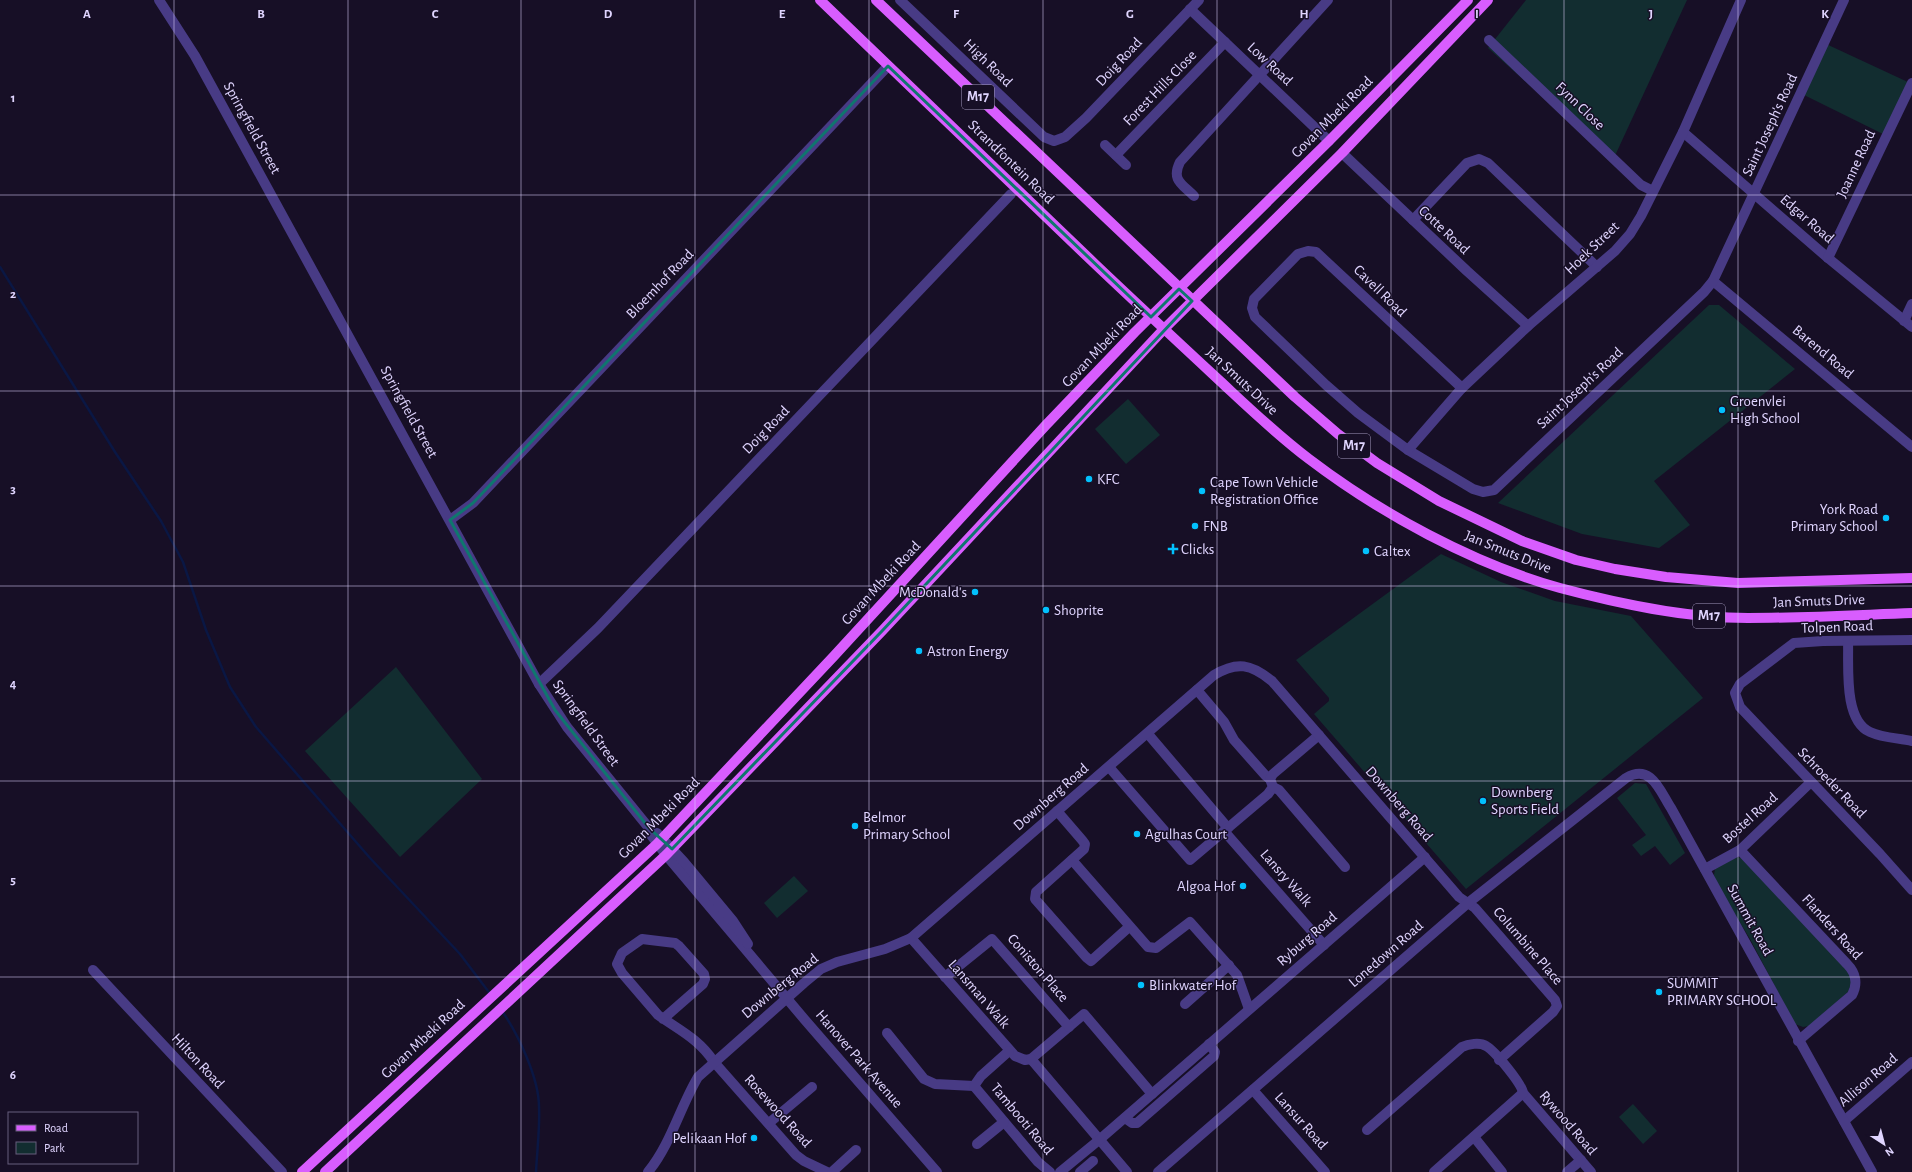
<svg xmlns="http://www.w3.org/2000/svg" width="1912" height="1172" font-family="'Alegreya Sans',sans-serif">
	<style>
		.green { fill: #122d30 }
		.lines { fill: none; stroke-linecap: round; stroke-linejoin: round }
		.stream { stroke: #0a1744; stroke-width: 2.5 }
		.minor { stroke: #483b85; stroke-width: 10 }
		.major { stroke: #d85dfe; stroke-width: 10 }
		.marked { fill: none; stroke: #0f766e; stroke-width: 3; stroke-linejoin: round }
		.grid { fill: none; stroke: #e0d5ff; stroke-width: 1; stroke-opacity: 0.55 }
		.poi-dot { fill: #02c1fd; stroke: #170f26; stroke-width: 1.5 }
		.labels { text-anchor: middle; dominant-baseline: central; stroke-width: 3; stroke-linejoin: round; paint-order: stroke }
		.shield { fill: #170f26; stroke: #a49abe; stroke-width: 1 }
		.shield-label { font-size: 14px; font-weight: bold; fill: #e0d5ff }
		.street-label { font-size: 15px; fill: #e0d5ff; stroke: #170f26 }
		.poi-label { font-size: 15px; fill: #e0d5ff; stroke: #170f26; text-anchor: start }
		.grid-label { font-size: 13px; text-anchor: middle; font-weight: bold; fill: #e0d5ff; stroke: #170f26; stroke-width: 3; stroke-linejoin: round; paint-order: stroke }
	</style>
	<rect width="100%" height="100%" fill="#170f26"/>
	<g class="green">
		<path d="M 1526,0 L 1687,0 L 1613,160 L 1488,48 Z"/>
		<path d="M 1824,43 L 1910,83 L 1885,135 L 1802,94 Z"/>
		<path d="M 1709,305 L 1719,305 L 1795,369 L 1654,481 L 1690,525 L 1659,548 L 1582,534 L 1498,503 Z"/>
		<path d="M 1128,399 L 1160,435 L 1126,464 L 1095,429 Z"/>
		<path d="M 1441,554 L 1501,582 L 1555,601 L 1631,616 L 1703,698 L 1466,889 L 1314,714 L 1329,701 L 1329,698 L 1296,660 Z"/>
		<path d="M 396,667 L 482,779 L 400,857 L 305,751 Z"/>
		<path d="M 1635,783 L 1646,784 L 1685,853 L 1670,865 L 1655,846 L 1641,856 L 1632,845 L 1646,835 L 1617,798 Z"/>
		<path d="M 1736,857 L 1742,858 L 1848,971 L 1852,981 L 1848,992 L 1809,1026 L 1803,1027 L 1795,1024 L 1750,939 L 1715,881 L 1714,875 L 1715,869 Z"/>
		<path d="M 794,876 L 808,891 L 777,918 L 764,903 Z"/>
		<path d="M 1633,1104 L 1657,1131 L 1643,1144 L 1619,1117 Z"/>
	</g>
	<g class="lines">
		<g class="stream">
			<path d="M 0,267 L 115,452 L 161,521 L 183,562 L 206,630 L 230,687 L 256,727 L 370,858 L 460,954 L 491,995"/>
			<path d="M 502,1011 C 518,1034 539,1078 539,1107 C 540,1129 537,1151 536,1172"/>
		</g>
		<g class="minor">
			<path d="M 159,0 L 195,56 L 539,684 L 567,727 L 649,828 L 651,835 L 666,855 L 805,1020 L 937,1172"/>
			<path d="M 900,0 L 1044,137 L 1054,141 L 1065,137 L 1086,118 L 1199,0"/>
			<path d="M 1190,9 L 1329,141"/>
			<path d="M 1489,40 L 1641,185 L 1653,191"/>
			<path d="M 1683,132 L 1828,258 L 1912,327"/>
			<path d="M 1105,145 L 1126,165"/>
			<path d="M 1342,153 L 1467,271 L 1528,326"/>
			<path d="M 1116,155 L 1225,42"/>
			<path d="M 1194,196 C 1182,184 1171,180 1180,162 L 1328,0"/>
			<path d="M 1413,220 L 1467,163 L 1479,159 L 1488,163 L 1597,267"/>
			<path d="M 1828,258 L 1912,83"/>
			<path d="M 1713,281 L 1912,447"/>
			<path d="M 1904,321 L 1912,304"/>
			<path d="M 1462,388 L 1316,252 L 1308,251 L 1298,254 L 1254,299 L 1252,308 L 1255,317 L 1326,385 L 1358,413 L 1408,450 L 1473,489 L 1483,492 L 1494,490 L 1704,292 L 1713,281 L 1844,0"/>
			<path d="M 1408,450 L 1462,388 L 1528,326 L 1615,251 L 1630,234 L 1641,216 L 1683,132 L 1741,0"/>
			<path d="M 450,520 L 473,503 L 888,66"/>
			<path d="M 1912,640 L 1823,641 L 1794,643 L 1740,684 L 1735,693 L 1740,707 L 1880,854 L 1912,890"/>
			<path d="M 1848,641 C 1849,665 1843,720 1870,732 C 1883,738 1898,738 1912,741"/>
			<path d="M 539,684 L 598,628 L 1011,194"/>
			<path d="M 1197,690 L 1224,722 L 1234,740 L 1265,775 L 1270,779"/>
			<path d="M 1148,734 L 1228,828"/>
			<path d="M 1109,767 L 1190,860 L 1268,794 L 1273,787 L 1270,779 L 1273,774 L 1319,735"/>
			<path d="M 1273,787 L 1279,790 L 1345,867"/>
			<path d="M 1057,811 L 1082,840 L 1085,844 L 1084,849 L 1036,892 L 1035,899 L 1086,957 L 1091,961 L 1129,927"/>
			<path d="M 1224,831 L 1324,945"/>
			<path d="M 657,833 L 684,862 L 733,921 L 748,944"/>
			<path d="M 1740,850 L 1847,964 C 1856,973 1858,984 1852,995 L 1798,1041"/>
			<path d="M 1072,860 L 1148,947 L 1156,948 L 1190,922 L 1237,975 L 1249,1009"/>
			<path d="M 1705,869 L 1740,850 L 1811,782"/>
			<path d="M 911,938 L 1015,1056 L 1025,1060 L 1031,1059 L 1084,1014 L 1152,1094"/>
			<path d="M 93,970 L 282,1172"/>
			<path d="M 945,977 L 992,939 L 1069,1027"/>
			<path d="M 1185,1004 L 1229,965"/>
			<path d="M 663,1019 L 703,984 L 705,979 L 704,974 L 679,946 L 675,943 L 642,939 L 622,953 L 617,964 L 622,973 L 658,1015 C 679,1030 699,1039 714,1062 L 796,1155 L 804,1161 L 827,1172"/>
			<path d="M 887,1033 L 924,1079 L 935,1084 L 974,1086"/>
			<path d="M 1031,1059 L 1127,1172"/>
			<path d="M 974,1086 L 1038,1162 L 1050,1172"/>
			<path d="M 974,1086 L 981,1076 L 1009,1051"/>
			<path d="M 1253,1090 L 1325,1172"/>
			<path d="M 1125,1118 L 1132,1123 L 1137,1123 L 1214,1056 L 1215,1052 L 1209,1044"/>
			<path d="M 1844,1121 L 1912,1062"/>
			<path d="M 769,1123 L 812,1087"/>
			<path d="M 1367,1130 L 1462,1047 C 1468,1044 1480,1042 1486,1046 C 1495,1051 1522,1084 1523,1093 L 1591,1172"/>
			<path d="M 1474,1137 L 1502,1172"/>
			<path d="M 977,1144 L 1004,1122"/>
			<path d="M 648,1172 C 671,1144 680,1107 698,1077 L 804,983 L 821,969 L 837,962 L 885,949 L 911,938 L 1214,675 C 1237,661 1251,664 1272,681 L 1459,897 L 1475,908 L 1555,1000 L 1557,1006 L 1553,1012 L 1499,1060"/>
			<path d="M 832,1172 L 856,1150"/>
			<path d="M 1060,1172 L 1099,1140 L 1425,857"/>
			<path d="M 1080,1172 L 1093,1161"/>
			<path d="M 1158,1172 L 1468,903 L 1626,778 C 1651,763 1660,791 1671,808 L 1872,1172"/>
			<path d="M 1434,1172 L 1523,1093"/>
			<path d="M 1567,1172 L 1581,1160"/>
		</g>
		<g class="major">
			<path d="M 820,0 C 911,88 1003,176 1095,264 C 1136,303 1178,342 1220,381 C 1249,408 1277,435 1309,459 C 1380,513 1473,564 1560,588 C 1620,604 1685,618 1748,618 C 1802,618 1857,615 1912,613"/>
			<path d="M 876,0 L 1295,397 L 1338,434 L 1377,463 L 1439,501 L 1522,541 L 1576,560 L 1615,569 L 1666,577 L 1738,583 L 1912,578"/>
			<path d="M 302,1172 L 657,844 L 834,656 L 1046,425 L 1135,332 L 1329,141 L 1468,0"/>
			<path d="M 325,1172 L 666,855 L 882,631 L 1164,329 L 1342,153 L 1488,0"/>
		</g>
	</g>
	<path class="marked" d="M 888,66 L 1151,317 L 1179,289 L 1192,301 L 882,631 L 672,849 L 649,828 L 555,710 L 450,520 L 473,503 Z"/>
	<path class="grid" d="M 174,0 L 174,1172M 348,0 L 348,1172M 521,0 L 521,1172M 695,0 L 695,1172M 869,0 L 869,1172M 1043,0 L 1043,1172M 1217,0 L 1217,1172M 1391,0 L 1391,1172M 1564,0 L 1564,1172M 1738,0 L 1738,1172M 0,195 L 1912,195M 0,391 L 1912,391M 0,586 L 1912,586M 0,781 L 1912,781M 0,977 L 1912,977"/>
	<g class="poi-dot">
		<circle cx="1722" cy="410" r="4"/>
		<circle cx="1089" cy="479" r="4"/>
		<circle cx="1202" cy="491" r="4"/>
		<circle cx="1886" cy="518" r="4"/>
		<circle cx="1195" cy="526" r="4"/>
		<path d="M1171 543h4v4h4v4h-4v4h-4v-4h-4v-4h4z"/>
		<circle cx="1366" cy="551" r="4"/>
		<circle cx="975" cy="592" r="4"/>
		<circle cx="1046" cy="610" r="4"/>
		<circle cx="919" cy="651" r="4"/>
		<circle cx="1483" cy="801" r="4"/>
		<circle cx="855" cy="826" r="4"/>
		<circle cx="1137" cy="834" r="4"/>
		<circle cx="1243" cy="886" r="4"/>
		<circle cx="1141" cy="985" r="4"/>
		<circle cx="1659" cy="992" r="4"/>
		<circle cx="754" cy="1138" r="4"/>
	</g>
	<g class="labels">
		<g class="shield">
			<rect x="962" y="85" width="32" height="24" rx="3"/>
			<rect x="1338" y="434" width="32" height="24" rx="3"/>
			<rect x="1693" y="604" width="32" height="24" rx="3"/>
		</g>
		<g class="shield-label">
			<text x="978" y="97">M17</text>
			<text x="1354" y="446">M17</text>
			<text x="1709" y="616">M17</text>
		</g>
		<g class="street-label">
			<text transform="translate(1119 62) rotate(-47)">Doig Road</text>
			<text transform="translate(988 63) rotate(44)">High Road</text>
			<text transform="translate(1270 64) rotate(43)">Low Road</text>
			<text transform="translate(1160 88) rotate(-46)">Forest Hills Close</text>
			<text transform="translate(1580 106) rotate(44)">Fynn Close</text>
			<text transform="translate(1332 117) rotate(-45)">Govan Mbeki Road</text>
			<text transform="translate(1770 125) rotate(-65)">Saint Joseph's Road</text>
			<text transform="translate(252 128) rotate(61)">Springfield Street</text>
			<text transform="translate(1011 162) rotate(44)">Strandfontein Road</text>
			<text transform="translate(1856 164) rotate(-65)">Joanne Road</text>
			<text transform="translate(1807 219) rotate(41)">Edgar Road</text>
			<text transform="translate(1444 230) rotate(43)">Cotte Road</text>
			<text transform="translate(1592 248) rotate(-44)">Hoek Street</text>
			<text transform="translate(660 284) rotate(-46)">Bloemhof Road</text>
			<text transform="translate(1380 291) rotate(44)">Cavell Road</text>
			<text transform="translate(1102 346) rotate(-46)">Govan Mbeki Road</text>
			<text transform="translate(1823 352) rotate(40)">Barend Road</text>
			<text transform="translate(1242 381) rotate(43)">Jan Smuts Drive</text>
			<text transform="translate(1580 388) rotate(-43)">Saint Joseph's Road</text>
			<text transform="translate(409 412) rotate(61)">Springfield Street</text>
			<text transform="translate(766 430) rotate(-46)">Doig Road</text>
			<text transform="translate(1508 552) rotate(22)">Jan Smuts Drive</text>
			<text transform="translate(881 583) rotate(-47)">Govan Mbeki Road</text>
			<text transform="translate(1819 601) rotate(-2)">Jan Smuts Drive</text>
			<text transform="translate(1837 627) rotate(-2)">Tolpen Road</text>
			<text transform="translate(586 723) rotate(54)">Springfield Street</text>
			<text transform="translate(1832 783) rotate(46)">Schroeder Road</text>
			<text transform="translate(1051 797) rotate(-41)">Downberg Road</text>
			<text transform="translate(1399 804) rotate(49)">Downberg Road</text>
			<text transform="translate(659 818) rotate(-45)">Govan Mbeki Road</text>
			<text transform="translate(1750 818) rotate(-42)">Bostel Road</text>
			<text transform="translate(1286 878) rotate(49)">Lansry Walk</text>
			<text transform="translate(1750 920) rotate(61)">Summit Road</text>
			<text transform="translate(1832 927) rotate(48)">Flanders Road</text>
			<text transform="translate(1307 939) rotate(-41)">Ryburg Road</text>
			<text transform="translate(1528 946) rotate(49)">Columbine Place</text>
			<text transform="translate(1386 954) rotate(-41)">Lonedown Road</text>
			<text transform="translate(1038 968) rotate(49)">Coniston Place</text>
			<text transform="translate(780 986) rotate(-39)">Downberg Road</text>
			<text transform="translate(979 994) rotate(49)">Lansman Walk</text>
			<text transform="translate(423 1039) rotate(-43)">Govan Mbeki Road</text>
			<text transform="translate(859 1059) rotate(49)">Hanover Park Avenue</text>
			<text transform="translate(198 1061) rotate(47)">Hilton Road</text>
			<text transform="translate(1868 1080) rotate(-41)">Allison Road</text>
			<text transform="translate(778 1111) rotate(48)">Rosewood Road</text>
			<text transform="translate(1022 1119) rotate(50)">Tambooti Road</text>
			<text transform="translate(1301 1121) rotate(48)">Lansur Road</text>
			<text transform="translate(1568 1123) rotate(49)">Rywood Road</text>
		</g>
		<g class="poi-label">
			<text x="1730" y="401">Groenvlei<tspan x="1730" dy="17">High School</tspan></text>
			<text x="1097" y="479">KFC</text>
			<text x="1210" y="482">Cape Town Vehicle<tspan x="1210" dy="17">Registration Office</tspan></text>
			<text x="1878" y="509" text-anchor="end">York Road<tspan x="1878" dy="17">Primary School</tspan></text>
			<text x="1203" y="526">FNB</text>
			<text x="1181" y="549">Clicks</text>
			<text x="1374" y="551">Caltex</text>
			<text x="967" y="592" text-anchor="end">McDonald's</text>
			<text x="1054" y="610">Shoprite</text>
			<text x="927" y="651">Astron Energy</text>
			<text x="1491" y="792">Downberg<tspan x="1491" dy="17">Sports Field</tspan></text>
			<text x="863" y="817">Belmor<tspan x="863" dy="17">Primary School</tspan></text>
			<text x="1145" y="834">Agulhas Court</text>
			<text x="1235" y="886" text-anchor="end">Algoa Hof</text>
			<text x="1667" y="983">SUMMIT<tspan x="1667" dy="17">PRIMARY SCHOOL</tspan></text>
			<text x="1149" y="985">Blinkwater Hof</text>
			<text x="746" y="1138" text-anchor="end">Pelikaan Hof</text>
		</g>
	</g>
	<g class="grid-label">
		<text x="87" y="18">A</text>
		<text x="261" y="18">B</text>
		<text x="435" y="18">C</text>
		<text x="608" y="18">D</text>
		<text x="782" y="18">E</text>
		<text x="956" y="18">F</text>
		<text x="1130" y="18">G</text>
		<text x="1304" y="18">H</text>
		<text x="1477" y="18">I</text>
		<text x="1651" y="18">J</text>
		<text x="1825" y="18">K</text>
		<text x="13" y="102">1</text>
		<text x="13" y="298">2</text>
		<text x="13" y="493">3</text>
		<text x="13" y="688">4</text>
		<text x="13" y="884">5</text>
		<text x="13" y="1079">6</text>
	</g>
	<rect x="8" y="1112" width="130" height="52" fill="#170f26" stroke="#675e7d"/>
	<rect x="16" y="1125" width="20" height="6" fill="#d85dfe" stroke="#675e7d"/>
	<text x="44" y="1132" font-size="12" fill="#e0d5ff">Road</text>
	<rect x="16" y="1142" width="20" height="12" fill="#122d30" stroke="#675e7d"/>
	<text x="44" y="1152" font-size="12" fill="#e0d5ff">Park</text>
	<g transform="translate(1884 1144) rotate(144)" stroke="#170f26" stroke-width="3" paint-order="stroke">
	<path d="M0-3L7 15L0 10L-7 15Z" fill="#e0d5ff"/>
	<text y="-6" font-size="11" font-weight="bold" text-anchor="middle" fill="#e0d5ff">N</text>
	</g>
</svg>
